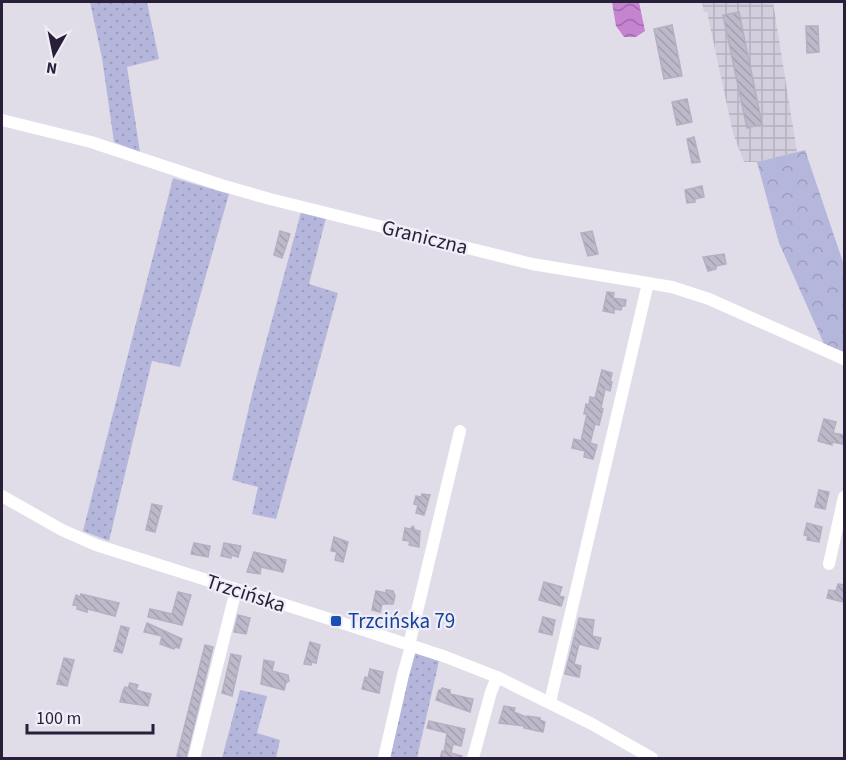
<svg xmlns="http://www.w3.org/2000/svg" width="846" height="760" font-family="'Source Sans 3',sans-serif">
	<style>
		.industrial { fill: url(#industrial-grid) }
		.grass { fill: url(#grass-dots) }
		.forest { fill: url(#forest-crowns) }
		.water { fill: url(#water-waves) }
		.building { fill: url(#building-back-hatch); stroke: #b5afc3; stroke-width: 1.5 }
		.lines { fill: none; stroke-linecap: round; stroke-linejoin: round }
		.minor { stroke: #fff; stroke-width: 12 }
		.transit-dot { fill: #1a4fb4; stroke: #efedf6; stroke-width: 2 }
		.labels { text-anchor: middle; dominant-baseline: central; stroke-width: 4.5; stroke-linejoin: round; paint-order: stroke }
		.street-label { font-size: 21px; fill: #2a1f39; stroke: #efedf6 }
		.transit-label { font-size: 21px; fill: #164399; stroke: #efedf6; text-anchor: start }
	</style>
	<defs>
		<pattern id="industrial-grid" width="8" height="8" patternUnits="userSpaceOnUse" patternTransform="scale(1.5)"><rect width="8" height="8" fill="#d3cedd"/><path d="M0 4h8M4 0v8" fill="none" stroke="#b5b0be"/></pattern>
		<pattern id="grass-dots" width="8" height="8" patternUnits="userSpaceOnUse" patternTransform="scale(1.5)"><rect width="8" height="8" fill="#b5b6db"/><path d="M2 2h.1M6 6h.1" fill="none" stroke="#9c9cbd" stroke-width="1.8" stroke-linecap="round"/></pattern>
		<pattern id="forest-crowns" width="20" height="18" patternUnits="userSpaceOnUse" patternTransform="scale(1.5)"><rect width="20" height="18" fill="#b5b6db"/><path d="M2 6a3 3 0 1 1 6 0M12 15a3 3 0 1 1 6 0" fill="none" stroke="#9c9cbd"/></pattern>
		<pattern id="water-waves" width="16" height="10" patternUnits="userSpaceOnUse" patternTransform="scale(1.5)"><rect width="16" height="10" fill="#c583d0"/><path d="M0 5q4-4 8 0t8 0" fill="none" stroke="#a06baa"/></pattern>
		<pattern id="building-back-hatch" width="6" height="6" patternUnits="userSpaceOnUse" patternTransform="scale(1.5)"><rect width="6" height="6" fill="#beb9ca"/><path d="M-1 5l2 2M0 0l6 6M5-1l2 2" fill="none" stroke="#a39fae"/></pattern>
	</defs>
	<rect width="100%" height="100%" fill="#e0dde9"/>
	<path class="industrial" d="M 702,2 L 773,2 L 797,152 L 757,162 L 744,162 L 733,133 L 707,12 L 704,12 Z"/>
	<g class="grass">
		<path d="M 90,2 L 147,2 L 159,59 L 127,67 L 140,152 L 114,142 L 102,58 Z"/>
		<path d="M 173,178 L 229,194 L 180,367 L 152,361 L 109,541 L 83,531 Z"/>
		<path d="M 301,212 L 326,218 L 309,284 L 338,293 L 276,519 L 252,514 L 258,487 L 232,480 L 253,390 Z"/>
		<path d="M 413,652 L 439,661 L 417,758 L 390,758 Z"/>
		<path d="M 240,690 L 267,696 L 257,733 L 280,740 L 276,758 L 222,758 Z"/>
	</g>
	<path class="forest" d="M 805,150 L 844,265 L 844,352 L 824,344 L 779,243 L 757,162 Z"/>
	<path class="water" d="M 612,2 L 639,2 L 645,31 L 636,37 L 624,37 L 616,26 Z"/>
	<g class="building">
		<path d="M 739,12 L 762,124 L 747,128 L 723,15 Z"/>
		<path d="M 672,25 L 682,76 L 664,79 L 654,29 Z"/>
		<path d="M 806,26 L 818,26 L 819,52 L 807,53 Z"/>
		<path d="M 687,99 L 692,122 L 677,125 L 672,102 Z"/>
		<path d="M 694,137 L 700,162 L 692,163 L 687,139 Z"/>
		<path d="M 702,186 L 704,197 L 695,199 L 695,202 L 687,203 L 685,190 Z"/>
		<path d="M 280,231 L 290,234 L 282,258 L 274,255 Z"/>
		<path d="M 592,231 L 598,254 L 588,256 L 581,233 Z"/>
		<path d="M 724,254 L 726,264 L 716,266 L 716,269 L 708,271 L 703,257 Z"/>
		<path d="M 607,292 L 614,293 L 613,298 L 626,300 L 625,306 L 622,306 L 621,310 L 614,309 L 614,313 L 603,311 Z"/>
		<path d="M 602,370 L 612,373 L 610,382 L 612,382 L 610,391 L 605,389 L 601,408 L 603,409 L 599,425 L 595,424 L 590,443 L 597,445 L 593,459 L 584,457 L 585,451 L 572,448 L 574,439 L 581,441 L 587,414 L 584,414 L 586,404 L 589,405 L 590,397 L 595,398 Z"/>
		<path d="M 824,419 L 836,422 L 833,433 L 844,435 L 843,444 L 832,442 L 832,445 L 818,441 Z"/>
		<path d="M 819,490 L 829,492 L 825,509 L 815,507 Z"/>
		<path d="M 422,494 L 430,495 L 424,515 L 416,513 L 418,505 L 414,504 L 416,496 L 421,497 Z"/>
		<path d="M 152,504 L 162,506 L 155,532 L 146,530 Z"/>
		<path d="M 807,523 L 822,527 L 819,542 L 807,540 L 808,536 L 804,535 Z"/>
		<path d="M 413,526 L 415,530 L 420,531 L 419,547 L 409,545 L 410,541 L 403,540 L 405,528 L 410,529 Z"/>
		<path d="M 334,537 L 348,542 L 343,562 L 335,560 L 337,552 L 331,551 Z"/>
		<path d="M 194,543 L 210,546 L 208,557 L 191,554 Z"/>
		<path d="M 224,543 L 241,546 L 238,557 L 231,555 L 231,558 L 221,556 Z"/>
		<path d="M 254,552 L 286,560 L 283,572 L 261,567 L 260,574 L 247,572 Z"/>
		<path d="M 544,582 L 562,587 L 559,596 L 564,597 L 561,606 L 539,600 Z"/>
		<path d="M 838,584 L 844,585 L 844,602 L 827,598 L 829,590 L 836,591 Z"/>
		<path d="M 386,590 L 393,591 L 395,596 L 393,604 L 382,604 L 380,612 L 372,610 L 376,591 L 386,593 Z"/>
		<path d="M 178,592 L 191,595 L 182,625 L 148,617 L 150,609 L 172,614 Z"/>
		<path d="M 81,594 L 119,603 L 115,616 L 88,609 L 87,612 L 77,609 L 78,606 L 73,605 L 76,595 L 80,597 Z"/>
		<path d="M 238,615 L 250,618 L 246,634 L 234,632 Z"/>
		<path d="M 543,617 L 555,620 L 552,635 L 539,632 Z"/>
		<path d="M 579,618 L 594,620 L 592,636 L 601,638 L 598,649 L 579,644 L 574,664 L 581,666 L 579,677 L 565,674 Z"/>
		<path d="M 147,623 L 182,639 L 179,648 L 175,647 L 174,649 L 160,644 L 162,636 L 144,632 Z"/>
		<path d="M 121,626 L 129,628 L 122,653 L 114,651 Z"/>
		<path d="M 310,642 L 320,645 L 316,663 L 312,662 L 311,665 L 304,664 Z"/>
		<path d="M 205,645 L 213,647 L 186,758 L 177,756 Z"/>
		<path d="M 231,654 L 241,656 L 232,696 L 222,693 Z"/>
		<path d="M 64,658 L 74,660 L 67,686 L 57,684 Z"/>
		<path d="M 264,660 L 274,662 L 272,671 L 288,675 L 289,681 L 286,683 L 284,690 L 261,684 Z"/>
		<path d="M 370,669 L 383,672 L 379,693 L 362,689 L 365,677 L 368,678 Z"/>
		<path d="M 130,683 L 138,685 L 136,690 L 151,694 L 148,706 L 120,702 L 123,691 L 125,687 L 128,688 Z"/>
		<path d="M 442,688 L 450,690 L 450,694 L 473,699 L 470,712 L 436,700 L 439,690 L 441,690 Z"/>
		<path d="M 504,706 L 515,708 L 514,712 L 526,717 L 527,716 L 540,718 L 540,720 L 545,722 L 543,732 L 524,728 L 524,726 L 499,723 Z"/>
		<path d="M 429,721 L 465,729 L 461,746 L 453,744 L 451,753 L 462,756 L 461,759 L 440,759 L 442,751 L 444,752 L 447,733 L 427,728 Z"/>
	</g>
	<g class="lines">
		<g class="minor">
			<path d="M 2,120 L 91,142 L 221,185 L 270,199 L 532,264 L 672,287 L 709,299 L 844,359"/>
			<path d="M 2,496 L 62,530 L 96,545 L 336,621 L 446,657 L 497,677 L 590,723 L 652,758"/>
			<path d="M 829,564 L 844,497"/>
			<path d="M 409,645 L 460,431"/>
			<path d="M 550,702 L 648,283"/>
			<path d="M 194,758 L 236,590"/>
			<path d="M 384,758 L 403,675 L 411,646"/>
			<path d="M 473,758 L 491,692 L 497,677"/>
		</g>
	</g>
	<rect class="transit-dot" x="330" y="615" width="12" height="12" rx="3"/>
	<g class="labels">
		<g class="street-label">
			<text transform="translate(425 237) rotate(14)">Graniczna</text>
			<text transform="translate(246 593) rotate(18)">Trzcińska</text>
		</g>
		<g class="transit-label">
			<text x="348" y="621">Trzcińska 79</text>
		</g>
	</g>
	<rect width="846" height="760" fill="none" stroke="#2a1f39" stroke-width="6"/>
	<g transform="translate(54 54) rotate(189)" stroke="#efedf6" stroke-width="4.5" paint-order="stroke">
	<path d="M0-4.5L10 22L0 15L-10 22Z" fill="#2a1f39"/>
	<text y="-9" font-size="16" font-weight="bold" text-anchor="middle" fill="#2a1f39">N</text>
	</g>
	<path d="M27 724v9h126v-9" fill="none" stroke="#2a1f39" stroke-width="3"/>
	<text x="36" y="724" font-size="18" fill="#2a1f39" stroke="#efedf6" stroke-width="4.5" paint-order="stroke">100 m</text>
</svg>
